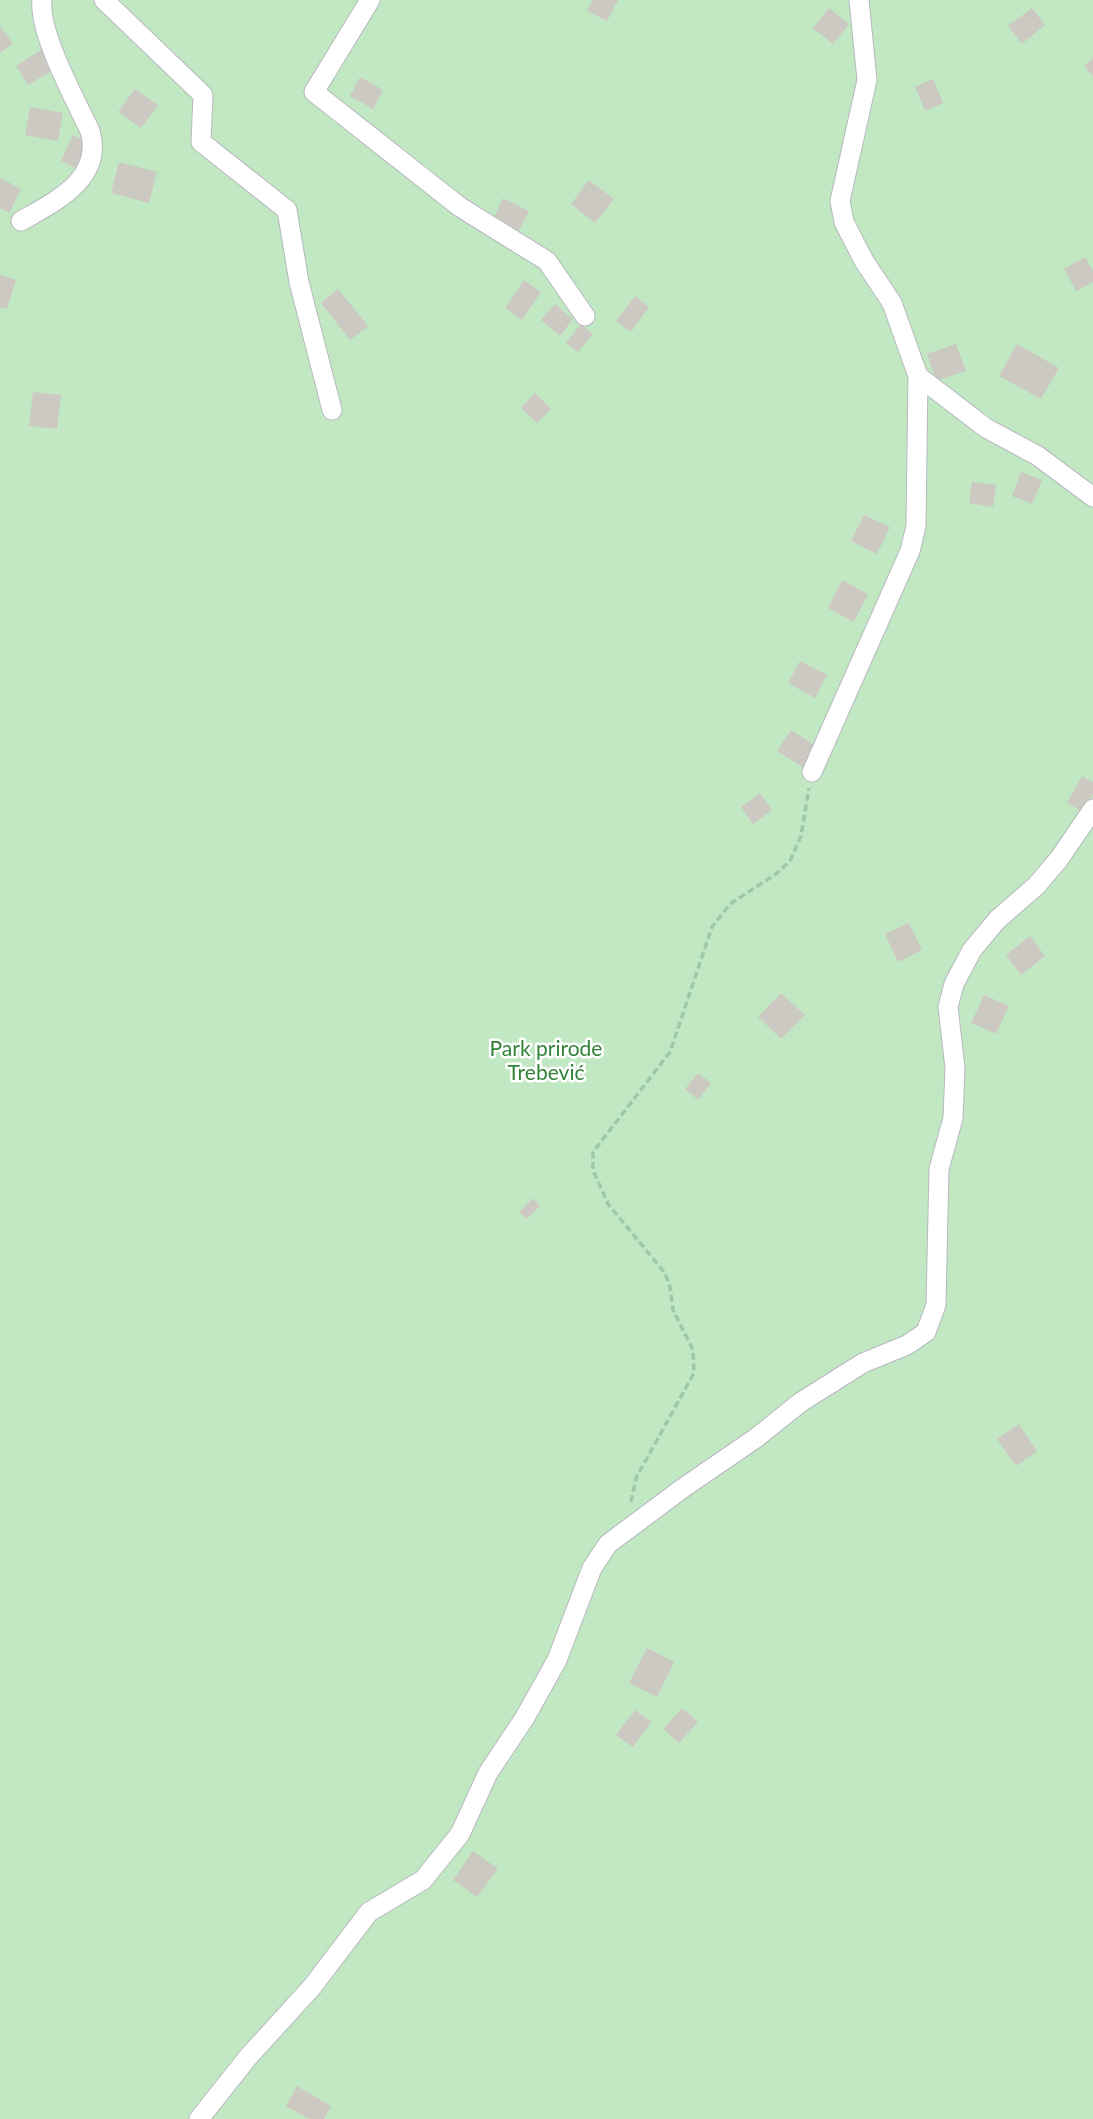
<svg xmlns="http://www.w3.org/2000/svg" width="1093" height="2119" font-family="Lato,sans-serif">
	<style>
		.green { fill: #c2e8c3 }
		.building { fill: #ccc9c3 }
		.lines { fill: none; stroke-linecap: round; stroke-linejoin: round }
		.minor-casing { stroke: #b6b9bd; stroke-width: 21 }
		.path { stroke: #9bc9a9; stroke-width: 3.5; stroke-dasharray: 7 3.5; stroke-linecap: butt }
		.minor { stroke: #fff; stroke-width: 19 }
		.labels { text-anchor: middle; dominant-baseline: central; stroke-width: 5; stroke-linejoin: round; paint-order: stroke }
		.park-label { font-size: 21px; fill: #328237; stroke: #fff }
	</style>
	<rect width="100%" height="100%" fill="#f0eee6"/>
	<rect class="green" x="0" y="0" width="1093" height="2119"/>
	<g class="building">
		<path d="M 593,0 L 618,0 L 607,21 L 587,11 Z"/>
		<path d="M 829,8 L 849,24 L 833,44 L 813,28 Z"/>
		<path d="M 1032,8 L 1045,25 L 1022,44 L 1008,26 Z"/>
		<path d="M 0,27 L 13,43 L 0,53 Z"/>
		<path d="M 41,50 L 53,70 L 28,85 L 16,66 Z"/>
		<path d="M 1093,58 L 1093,76 L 1084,66 Z"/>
		<path d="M 360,77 L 383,90 L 373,109 L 350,96 Z"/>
		<path d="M 933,79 L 943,103 L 925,111 L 915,87 Z"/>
		<path d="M 135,89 L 158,105 L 141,128 L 118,112 Z"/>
		<path d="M 30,107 L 63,113 L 58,141 L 25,135 Z"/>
		<path d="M 73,135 L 91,143 L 79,170 L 61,161 Z"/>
		<path d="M 119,162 L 157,172 L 149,203 L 111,193 Z"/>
		<path d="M 0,178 L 21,189 L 9,213 L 0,208 Z"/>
		<path d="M 589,180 L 614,199 L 595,223 L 571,204 Z"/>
		<path d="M 503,198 L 529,211 L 517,234 L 492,222 Z"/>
		<path d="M 1085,257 L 1093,271 L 1093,282 L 1076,291 L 1064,269 Z"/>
		<path d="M 0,275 L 16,280 L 7,309 L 0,307 Z"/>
		<path d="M 524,280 L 541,292 L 522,320 L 505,308 Z"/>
		<path d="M 338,289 L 368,326 L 350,340 L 321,303 Z"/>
		<path d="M 635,296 L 649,307 L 631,332 L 616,321 Z"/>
		<path d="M 555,304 L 573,319 L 560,336 L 541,320 Z"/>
		<path d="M 581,324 L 593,334 L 578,352 L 566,343 Z"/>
		<path d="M 956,344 L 966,371 L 936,381 L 927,354 Z"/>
		<path d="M 1017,344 L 1059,368 L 1041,399 L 999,376 Z"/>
		<path d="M 33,392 L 61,395 L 57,429 L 29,426 Z"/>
		<path d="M 535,393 L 551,409 L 537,423 L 521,408 Z"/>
		<path d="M 1021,472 L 1042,480 L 1032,504 L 1012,496 Z"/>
		<path d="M 972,482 L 996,485 L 993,507 L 969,503 Z"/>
		<path d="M 864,515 L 890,527 L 877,554 L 851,541 Z"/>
		<path d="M 842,580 L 868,594 L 854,622 L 828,608 Z"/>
		<path d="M 800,661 L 827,675 L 815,698 L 788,683 Z"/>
		<path d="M 791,730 L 817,747 L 804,768 L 777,751 Z"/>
		<path d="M 1082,776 L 1093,782 L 1093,794 L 1083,812 L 1067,803 Z"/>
		<path d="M 760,793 L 772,810 L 753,824 L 741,807 Z"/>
		<path d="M 909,923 L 922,950 L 898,962 L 885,934 Z"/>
		<path d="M 1030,936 L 1045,956 L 1021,975 L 1006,955 Z"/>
		<path d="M 781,993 L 805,1015 L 781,1039 L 758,1017 Z"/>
		<path d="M 984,995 L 1009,1006 L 996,1034 L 971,1023 Z"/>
		<path d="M 698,1073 L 711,1083 L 698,1100 L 685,1089 Z"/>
		<path d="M 533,1198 L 540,1206 L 527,1219 L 519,1212 Z"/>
		<path d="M 1019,1424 L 1037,1451 L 1016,1466 L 997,1439 Z"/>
		<path d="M 647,1648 L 674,1662 L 657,1697 L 629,1683 Z"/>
		<path d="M 682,1708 L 698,1722 L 679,1743 L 663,1729 Z"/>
		<path d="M 635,1710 L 651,1722 L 633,1747 L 616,1735 Z"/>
		<path d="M 473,1851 L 498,1869 L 477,1897 L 453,1880 Z"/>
		<path d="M 297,2086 L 331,2106 L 324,2119 L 309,2119 L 286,2106 Z"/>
	</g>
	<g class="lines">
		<defs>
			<g id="minor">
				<path d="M 104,0 L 203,95 L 201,142 L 287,210 L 299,282 L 332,410"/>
				<path d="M 370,0 L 314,92 L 460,207 L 547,261 L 585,316"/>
				<path d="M 859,0 L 867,80 L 840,201 L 844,222 L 864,261 L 892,303 L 918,376 L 986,428 L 1038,456 L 1093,497"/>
				<path d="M 21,221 C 54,202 104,179 90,131 C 76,101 38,32 42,0"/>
				<path d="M 812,772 L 910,551 L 916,526 L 918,376"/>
				<path d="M 199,2119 L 249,2056 L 312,1987 L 369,1912 L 423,1880 L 460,1834 L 488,1773 L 524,1719 L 557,1660 L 592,1568 L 608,1544 L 683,1488 L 756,1438 L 801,1402 L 863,1363 L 907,1345 L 926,1332 L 936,1305 L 939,1169 L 953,1118 L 955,1068 L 948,1007 L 954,984 L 972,950 L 997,920 L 1036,886 L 1059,859 L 1093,809"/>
			</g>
		</defs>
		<use href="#minor" class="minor-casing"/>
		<path class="path" d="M 631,1502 L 636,1478 L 694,1373 L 693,1350 L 673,1310 L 670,1287 L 665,1273 L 608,1204 L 593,1170 L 593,1152 L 670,1052 L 712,927 L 730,904 L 776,874 L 790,861 L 801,836 L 809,788"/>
		<use href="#minor" class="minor"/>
	</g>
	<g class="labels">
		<g class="park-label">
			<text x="546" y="1047">Park prirode<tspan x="546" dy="24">Trebević</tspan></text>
		</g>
	</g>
</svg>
